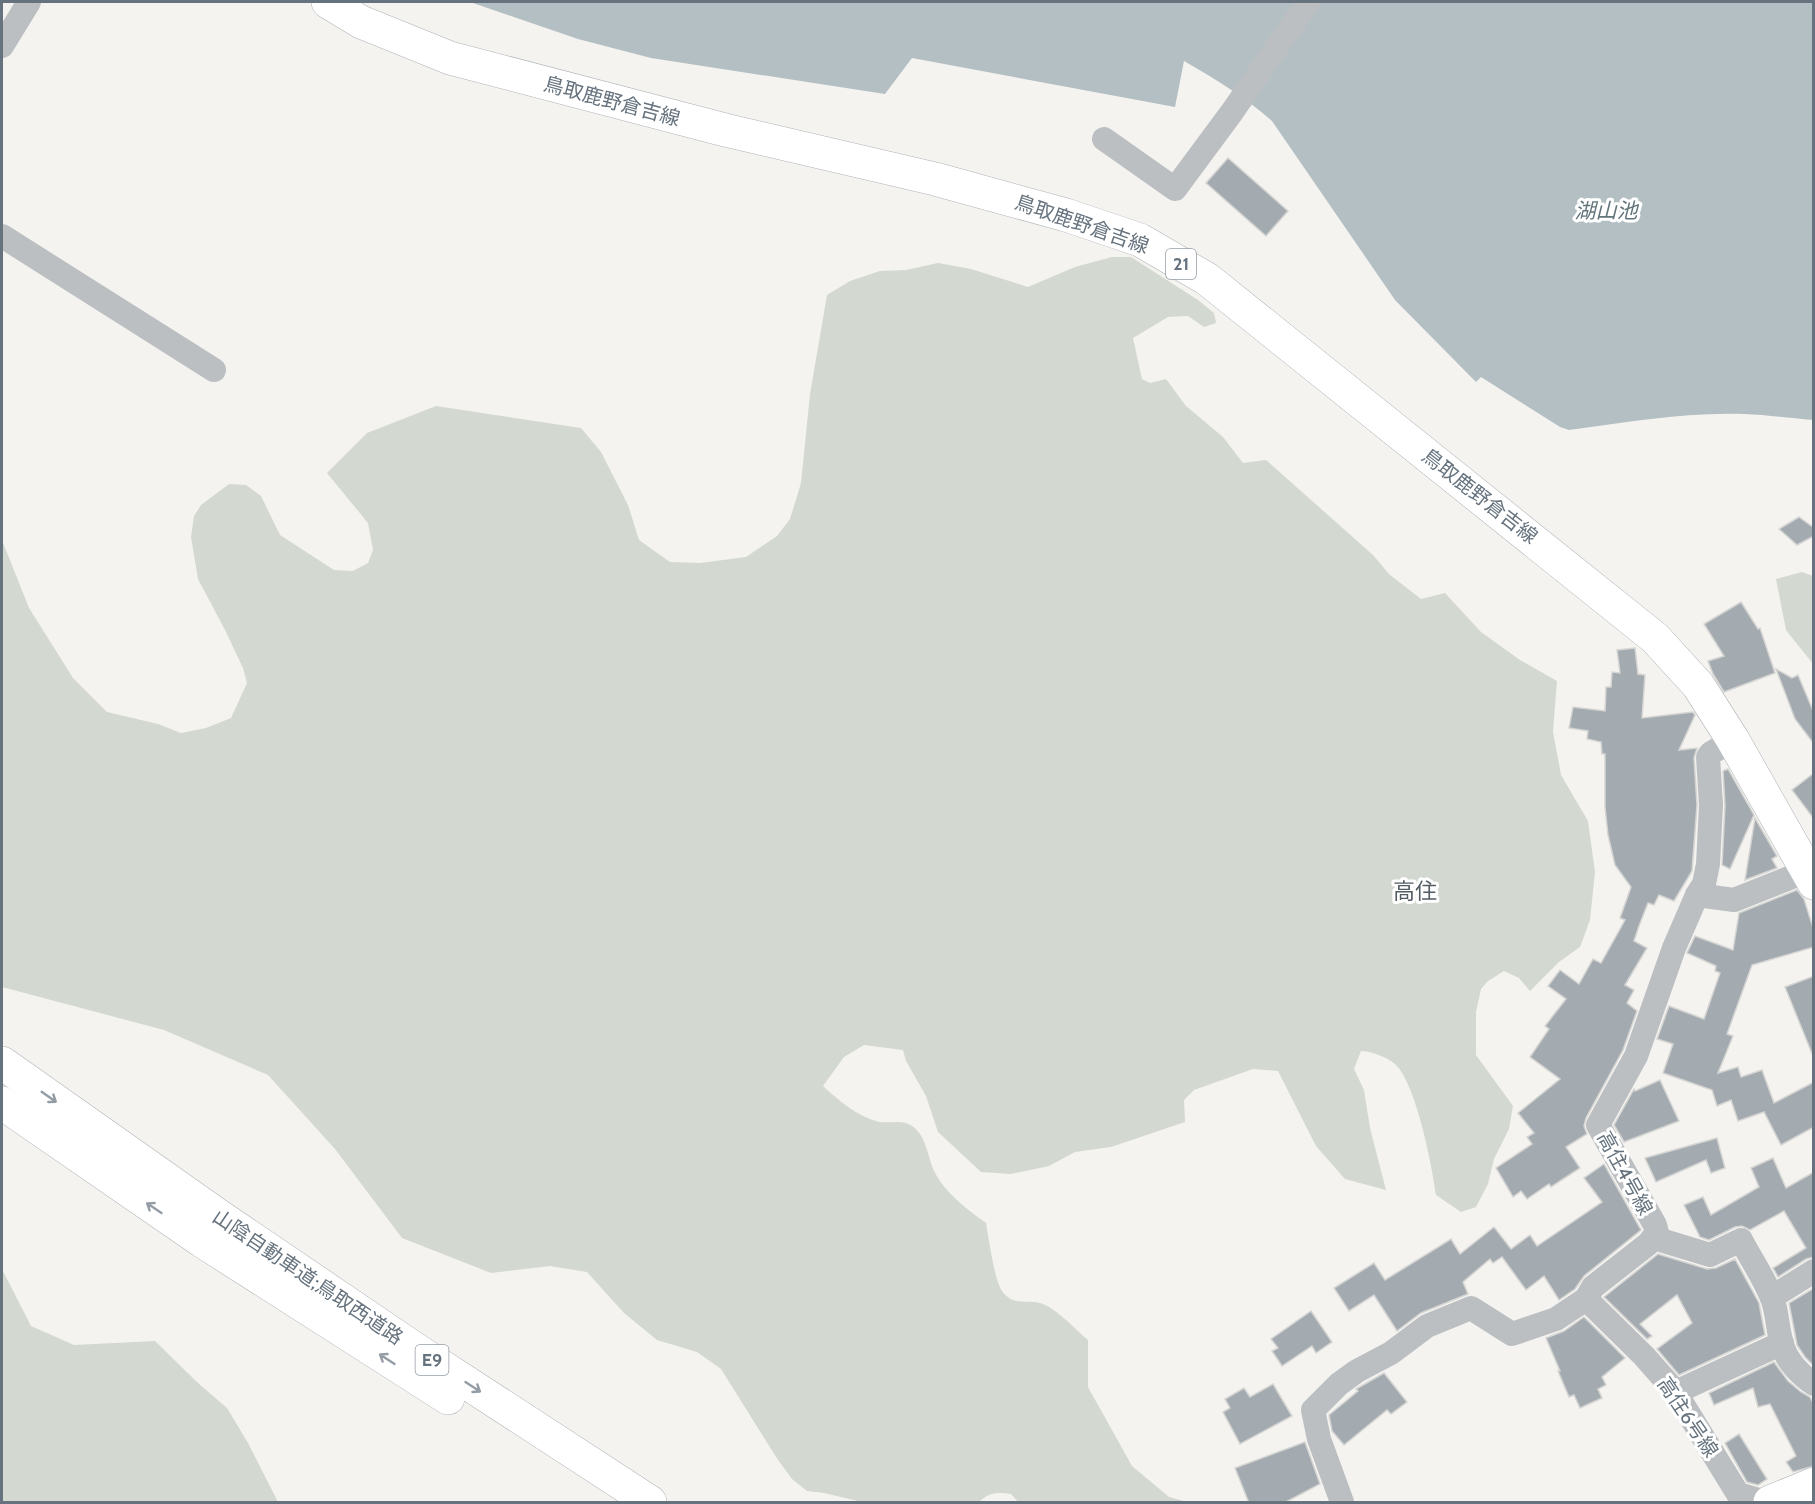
<svg xmlns="http://www.w3.org/2000/svg" width="1815" height="1504" font-family="Cabin,'Noto Sans JP',sans-serif">
	<style>
		.green { fill: #d3d8d0 }
		.water { fill: #b4bfc3 }
		.building { fill: #a4abb0; stroke: #d5d5d3; stroke-width: 1.5 }
		.lines { fill: none; stroke-linecap: round; stroke-linejoin: round }
		.secondary-casing { stroke: #b0b4b8; stroke-width: 34 }
		.primary-casing { stroke: #afb3b6; stroke-width: 34 }
		.highway-casing { stroke: #afb2b5; stroke-width: 34 }
		.street { stroke: #bbbfc2; stroke-width: 24 }
		.secondary { stroke: #fff; stroke-width: 33 }
		.primary { stroke: #fff; stroke-width: 33 }
		.highway { stroke: #fff; stroke-width: 33 }
		.oneway { stroke: #949da5 }
		.labels { text-anchor: middle; dominant-baseline: central; stroke-width: 6; stroke-linejoin: round; paint-order: stroke }
		.shield { fill: #fff; stroke: #949da5; stroke-width: 1.5 }
		.shield-label { font-size: 18px; font-weight: bold; fill: #66737e }
		.street-label { font-size: 20px; fill: #66737e; stroke: #fff }
		.water-label { font-size: 21px; font-style: italic; fill: #61757b; stroke: #fff }
		.quarter-label { font-size: 22px; fill: #535d64; stroke: #fff }
	</style>
	<rect width="100%" height="100%" fill="#f4f3f0"/>
	<g class="green">
		<path d="M 1112,257 L 1131,257 L 1198,300 L 1214,313 L 1216,323 L 1204,327 L 1188,316 L 1168,317 L 1133,338 L 1142,379 L 1150,383 L 1166,379 L 1186,406 L 1223,437 L 1243,463 L 1266,460 L 1373,555 L 1389,574 L 1421,599 L 1445,593 L 1481,632 L 1520,660 L 1557,681 L 1553,732 L 1561,775 L 1588,821 L 1595,872 L 1590,920 L 1580,947 L 1559,962 L 1530,991 L 1519,978 L 1504,971 L 1488,981 L 1481,989 L 1476,1012 L 1476,1055 L 1513,1106 L 1509,1129 L 1494,1159 L 1488,1184 L 1476,1207 L 1461,1212 L 1436,1195 C 1432,1166 1416,1083 1395,1064 C 1385,1056 1373,1052 1361,1051 L 1354,1069 L 1364,1090 L 1370,1128 L 1386,1190 L 1345,1179 L 1316,1146 L 1278,1071 L 1253,1069 L 1194,1090 L 1184,1100 L 1185,1122 L 1111,1147 L 1075,1152 L 1049,1166 L 1011,1174 L 981,1172 L 938,1132 L 926,1096 L 906,1061 L 903,1050 L 864,1045 L 844,1057 L 823,1086 C 837,1099 857,1116 876,1121 C 888,1125 901,1118 912,1126 C 926,1135 928,1157 934,1171 C 945,1193 967,1209 986,1223 C 989,1240 994,1278 1002,1291 C 1014,1307 1026,1299 1040,1303 C 1055,1307 1076,1330 1088,1340 L 1088,1387 L 1132,1466 L 1169,1497 L 1187,1502 L 1018,1502 L 1011,1494 C 997,1492 989,1492 979,1502 L 862,1502 L 824,1493 L 807,1491 L 792,1479 L 778,1460 L 721,1369 L 697,1352 L 657,1340 L 624,1313 L 587,1272 L 550,1266 L 491,1273 L 402,1238 L 335,1149 L 268,1075 L 164,1030 L 2,987 L 2,540 L 29,608 L 73,678 L 107,712 L 158,724 L 181,733 L 206,728 L 231,718 L 247,683 L 243,668 L 225,630 L 198,579 L 191,537 L 194,516 L 201,505 L 229,484 L 246,485 L 261,496 L 280,535 L 334,570 L 353,571 L 368,563 L 373,550 L 368,523 L 327,473 L 367,433 L 436,406 L 581,428 L 601,452 L 628,505 L 639,540 L 670,562 L 700,563 L 746,557 L 777,536 L 790,519 L 801,483 L 810,394 L 827,295 L 850,281 L 880,271 L 906,270 L 938,263 L 971,269 L 1028,287 L 1075,267 Z"/>
		<path d="M 1802,572 L 1813,576 L 1813,664 L 1786,630 L 1776,579 Z"/>
		<path d="M 2,1269 L 31,1326 L 74,1345 L 155,1341 L 198,1383 L 227,1408 L 248,1443 L 278,1502 L 2,1502 Z"/>
	</g>
	<path class="water" d="M 470,2 L 1813,2 L 1813,420 C 1791,418 1767,415 1744,414 C 1686,412 1627,422 1569,430 L 1560,427 L 1481,377 L 1476,382 L 1395,300 L 1272,121 C 1245,97 1215,79 1184,61 L 1175,107 L 912,58 L 885,94 L 651,58 L 578,39 Z"/>
	<g class="building">
		<path d="M 1228,158 L 1288,211 L 1266,236 L 1206,183 Z"/>
		<path d="M 1799,517 L 1814,528 L 1814,536 L 1797,545 L 1779,529 Z"/>
		<path d="M 1741,602 L 1758,629 L 1760,628 L 1775,673 L 1724,692 L 1713,674 L 1708,661 L 1724,656 L 1704,624 Z"/>
		<path d="M 1635,648 L 1638,674 L 1645,675 L 1642,718 L 1693,712 L 1695,715 L 1679,750 L 1697,748 L 1694,758 L 1697,805 L 1692,871 L 1674,901 L 1659,895 L 1654,905 L 1648,903 L 1639,926 L 1634,941 L 1647,948 L 1625,985 L 1634,990 L 1627,1003 L 1637,1011 L 1623,1050 L 1586,1118 L 1584,1126 L 1587,1134 L 1566,1147 L 1580,1168 L 1551,1187 L 1549,1184 L 1527,1199 L 1521,1191 L 1513,1197 L 1496,1168 L 1532,1144 L 1527,1137 L 1534,1133 L 1518,1113 L 1560,1079 L 1530,1057 L 1549,1029 L 1545,1026 L 1566,999 L 1548,986 L 1560,970 L 1579,984 L 1593,959 L 1601,963 L 1625,920 L 1620,918 L 1631,887 L 1615,865 L 1608,835 L 1605,807 L 1605,754 L 1602,754 L 1601,742 L 1587,739 L 1588,731 L 1569,728 L 1573,707 L 1605,711 L 1606,687 L 1611,687 L 1612,672 L 1620,673 L 1617,650 Z"/>
		<path d="M 1776,669 L 1792,678 L 1798,675 L 1814,713 L 1814,744 L 1795,719 Z"/>
		<path d="M 1728,769 L 1754,815 L 1730,869 L 1722,865 L 1725,806 L 1723,771 Z"/>
		<path d="M 1814,773 L 1814,819 L 1792,790 Z"/>
		<path d="M 1755,818 L 1777,856 L 1772,859 L 1777,868 L 1745,880 Z"/>
		<path d="M 1797,890 L 1804,899 L 1814,931 L 1814,947 L 1752,965 L 1727,1034 L 1733,1036 L 1718,1073 L 1738,1067 L 1741,1077 L 1762,1070 L 1774,1103 L 1814,1082 L 1814,1127 L 1781,1145 L 1764,1112 L 1738,1121 L 1731,1100 L 1717,1106 L 1712,1090 L 1663,1073 L 1673,1044 L 1657,1039 L 1669,1006 L 1704,1019 L 1720,973 L 1715,971 L 1716,966 L 1687,953 L 1695,936 L 1733,950 L 1739,913 Z"/>
		<path d="M 1814,976 L 1814,1056 L 1813,1056 L 1785,987 Z"/>
		<path d="M 1660,1080 L 1679,1121 L 1624,1142 L 1614,1125 L 1634,1089 L 1635,1091 Z"/>
		<path d="M 1717,1138 L 1725,1168 L 1711,1173 L 1706,1160 L 1656,1182 L 1645,1158 Z"/>
		<path d="M 1773,1158 L 1786,1188 L 1814,1172 L 1814,1257 L 1806,1259 L 1778,1277 L 1773,1268 L 1806,1248 L 1784,1211 L 1750,1230 L 1742,1226 L 1735,1227 L 1709,1240 L 1700,1237 L 1684,1205 L 1703,1197 L 1711,1215 L 1759,1187 L 1751,1168 Z"/>
		<path d="M 1604,1164 L 1641,1230 L 1584,1276 L 1575,1289 L 1559,1300 L 1544,1276 L 1526,1290 L 1502,1257 L 1493,1263 L 1490,1259 L 1463,1282 L 1468,1294 L 1421,1313 L 1397,1331 L 1374,1295 L 1349,1311 L 1334,1288 L 1374,1263 L 1385,1280 L 1451,1239 L 1460,1254 L 1494,1227 L 1511,1249 L 1530,1235 L 1537,1246 L 1602,1202 L 1584,1178 Z"/>
		<path d="M 1658,1254 L 1707,1269 L 1716,1268 L 1735,1259 L 1759,1303 L 1765,1335 L 1679,1375 L 1657,1349 L 1692,1323 L 1677,1295 L 1640,1324 L 1652,1336 L 1647,1339 L 1604,1297 Z"/>
		<path d="M 1814,1288 L 1814,1366 L 1805,1357 L 1797,1345 L 1789,1303 Z"/>
		<path d="M 1311,1311 L 1332,1342 L 1316,1353 L 1312,1346 L 1282,1366 L 1272,1351 L 1278,1348 L 1271,1339 Z"/>
		<path d="M 1584,1317 L 1625,1358 L 1602,1377 L 1606,1385 L 1598,1389 L 1602,1398 L 1580,1408 L 1574,1395 L 1569,1397 L 1558,1371 L 1560,1371 L 1546,1338 L 1564,1331 Z"/>
		<path d="M 1774,1362 L 1788,1381 L 1801,1392 L 1810,1397 L 1814,1405 L 1814,1466 L 1793,1472 L 1786,1462 L 1796,1456 L 1770,1404 L 1758,1407 L 1753,1388 L 1714,1405 L 1709,1393 Z"/>
		<path d="M 1384,1373 L 1407,1402 L 1391,1414 L 1387,1410 L 1344,1445 L 1332,1431 L 1329,1415 L 1358,1391 L 1356,1389 Z"/>
		<path d="M 1273,1384 L 1292,1416 L 1240,1444 L 1223,1412 L 1230,1408 L 1225,1399 L 1244,1388 L 1250,1397 Z"/>
		<path d="M 1739,1434 L 1767,1479 L 1758,1485 L 1747,1482 L 1725,1443 Z"/>
		<path d="M 1305,1442 L 1320,1484 L 1284,1503 L 1249,1503 L 1235,1468 Z"/>
	</g>
	<g class="lines">
		<defs>
			<path id="secondary" d="M 1770,1502 L 1814,1484"/>
			<path id="primary" d="M 328,2 L 361,22 L 450,58 L 725,130 L 935,179 L 1066,215 L 1140,240 L 1207,279 L 1655,638 L 1698,685 L 1733,740 L 1814,883"/>
			<g id="highway">
				<path d="M 2,1063 L 216,1214 L 415,1349 L 650,1502"/>
				<path d="M 2,1103 L 202,1241 L 448,1398"/>
			</g>
		</defs>
		<use href="#secondary" class="secondary-casing"/>
		<use href="#primary" class="primary-casing"/>
		<use href="#highway" class="highway-casing"/>
		<g class="street">
			<path d="M 2,46 L 29,2"/>
			<path d="M 1104,139 L 1175,189 L 1232,112 L 1308,2"/>
			<path d="M 2,236 L 214,370"/>
			<path d="M 1697,895 L 1734,900 L 1807,871"/>
			<path d="M 1654,1238 L 1710,1255 L 1741,1240 C 1751,1259 1764,1278 1772,1298 C 1778,1313 1777,1329 1782,1344 C 1786,1360 1800,1375 1814,1384"/>
			<path d="M 1772,1297 L 1814,1271"/>
			<path d="M 1586,1299 L 1644,1356 L 1674,1390 L 1738,1494 L 1766,1502"/>
			<path d="M 1676,1392 L 1782,1343"/>
			<path d="M 1342,1502 L 1319,1439 L 1313,1410 L 1339,1384 L 1357,1371 L 1391,1353 L 1427,1326 L 1471,1308 L 1512,1334 L 1556,1319 L 1586,1299 L 1593,1287 L 1648,1244 L 1657,1233 L 1655,1225 L 1598,1125 L 1636,1056 L 1674,948 L 1697,895 L 1704,884 L 1708,864 L 1711,805 L 1708,757 L 1711,753 L 1733,740"/>
		</g>
		<use href="#secondary" class="secondary"/>
		<use href="#primary" class="primary"/>
		<use href="#highway" class="highway"/>
	</g>
	<defs><path id="oneway-shaft" d="M-6 0H5M1.5-3L5.5 0L1.5 3" fill="none" stroke-width="1.6" stroke-linecap="round" stroke-linejoin="round" transform="scale(1.5)"/></defs>
	<g class="oneway">
		<use href="#oneway-shaft" transform="translate(49 1097) rotate(35)"/>
		<use href="#oneway-shaft" transform="translate(154 1208) rotate(-146)"/>
		<use href="#oneway-shaft" transform="translate(387 1359) rotate(-147)"/>
		<use href="#oneway-shaft" transform="translate(473 1387) rotate(33)"/>
	</g>
	<g class="labels">
		<g class="shield">
			<rect x="1166" y="249" width="30" height="30" rx="4.5"/>
			<rect x="415.5" y="1345" width="33" height="30" rx="4.5"/>
		</g>
		<g class="shield-label">
			<text x="1181" y="264">21</text>
			<text x="432" y="1360">E9</text>
		</g>
		<g class="street-label">
			<text transform="translate(612 101) rotate(15)">鳥取鹿野倉吉線</text>
			<text transform="translate(1082 224) rotate(19)">鳥取鹿野倉吉線</text>
			<text transform="translate(1480 496) rotate(38)">鳥取鹿野倉吉線</text>
			<text transform="translate(1625 1173) rotate(61)">高住4号線</text>
			<text transform="translate(308 1277) rotate(34)">山陰自動車道;鳥取西道路</text>
			<text transform="translate(1688 1417) rotate(56)">高住6号線</text>
		</g>
		<g class="water-label">
			<text x="1606" y="210">湖山池</text>
		</g>
		<g class="quarter-label">
			<text x="1415" y="891">高住</text>
		</g>
	</g>
	<rect width="1815" height="1504" fill="none" stroke="#66737e" stroke-width="6"/>
</svg>
